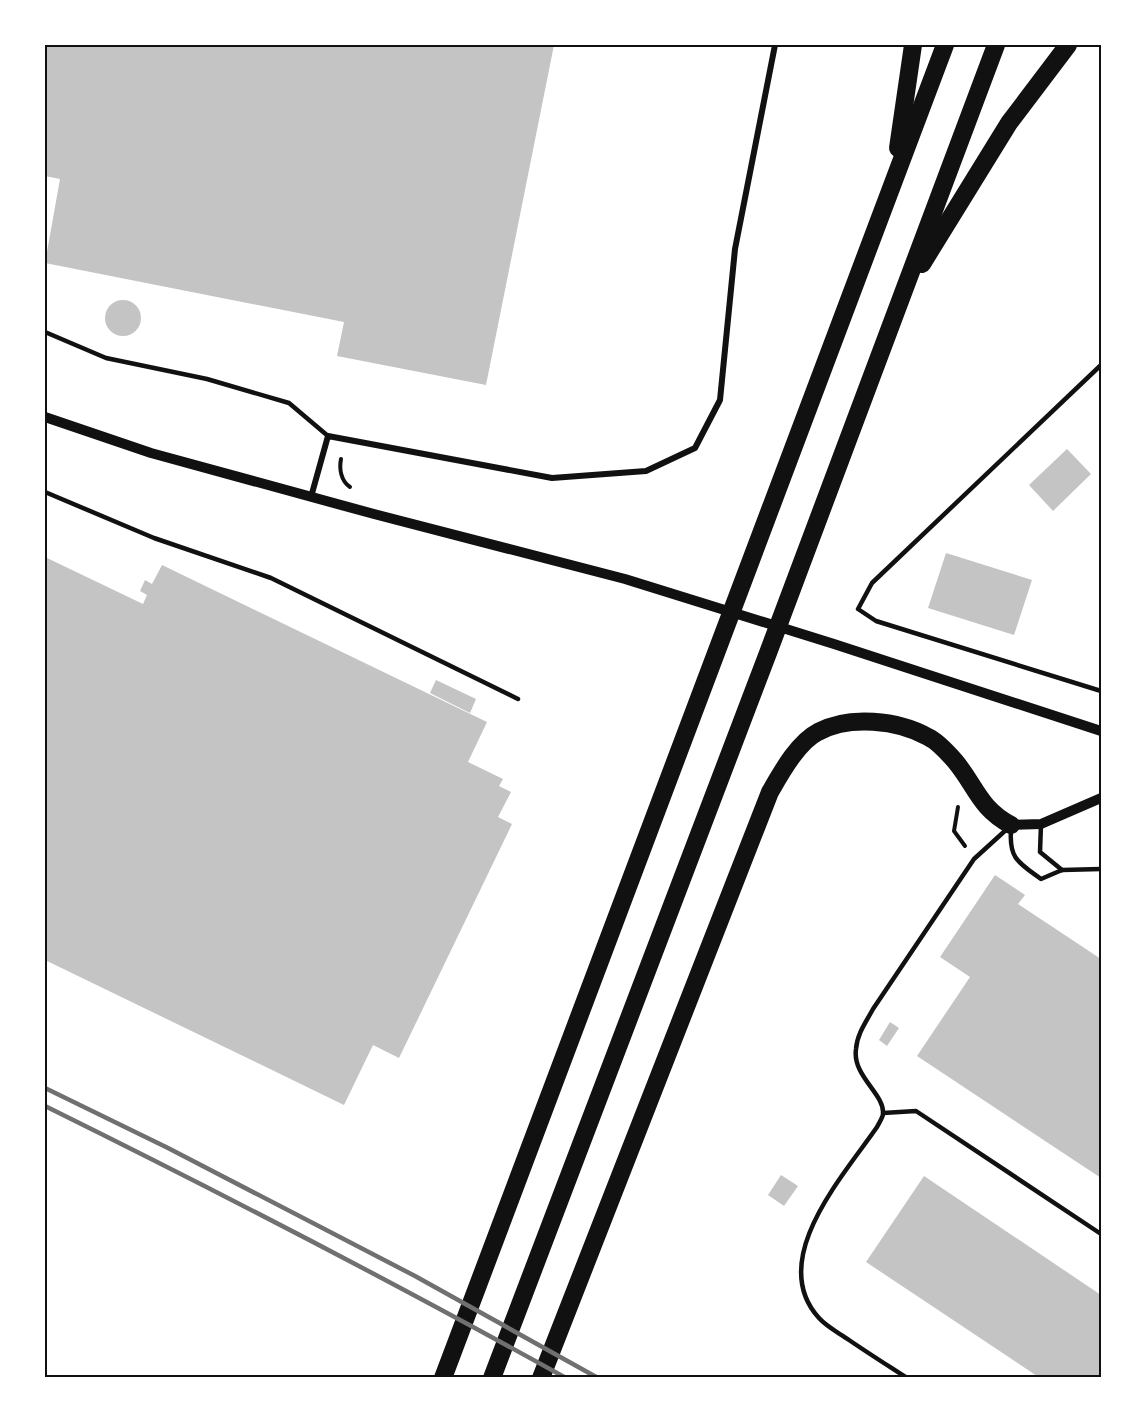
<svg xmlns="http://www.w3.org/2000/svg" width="1146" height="1423" font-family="'Roboto Condensed',sans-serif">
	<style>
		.building { fill: #c4c4c4 }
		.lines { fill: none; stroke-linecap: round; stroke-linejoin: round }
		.path { stroke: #111; stroke-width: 4 }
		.service { stroke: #111; stroke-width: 4.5 }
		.minor { stroke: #111; stroke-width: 6 }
		.tertiary { stroke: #111; stroke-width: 10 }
		.motorway { stroke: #111; stroke-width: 18 }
		.rail { stroke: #707070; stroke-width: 4.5 }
		.neatline { fill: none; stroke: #111; stroke-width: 2 }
	</style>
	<rect width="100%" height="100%" fill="#fff"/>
	<g class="building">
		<path d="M 45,45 L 554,45 L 486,385 L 337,356 L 344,322 L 45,263 L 60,179 L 45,176 Z"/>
		<circle cx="123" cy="318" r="18"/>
		<path d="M 1067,449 L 1091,474 L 1053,511 L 1029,485 Z"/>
		<path d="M 946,553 L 1032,580 L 1014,635 L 928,608 Z"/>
		<path d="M 45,557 L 143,604 L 147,595 L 140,591 L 145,580 L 152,584 L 162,565 L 487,722 L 468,762 L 503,779 L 499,786 L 511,792 L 498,817 L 512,824 L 399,1058 L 373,1045 L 344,1105 L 45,960 Z"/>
		<path d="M 436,680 L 476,699 L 470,713 L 430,693 Z"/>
		<path d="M 995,875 L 1025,895 L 1018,904 L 1101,959 L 1101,1178 L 917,1056 L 970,977 L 940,957 Z"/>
		<path d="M 890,1022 L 899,1028 L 887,1046 L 879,1040 Z"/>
		<path d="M 781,1175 L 798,1186 L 784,1206 L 768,1195 Z"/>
		<path d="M 924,1176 L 1101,1295 L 1101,1378 L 1040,1378 L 866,1262 Z"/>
	</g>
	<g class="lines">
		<g class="path">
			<path d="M 341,459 C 339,469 341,481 350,487"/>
			<path d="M 958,807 L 954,831 L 965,846"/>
		</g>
		<g class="service">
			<path d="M 45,332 L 106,358 L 207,379 L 289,403 L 328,436"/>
			<path d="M 1101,365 L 872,583 L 858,609 L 876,621 L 1101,691"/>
			<path d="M 45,492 L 154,538 L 271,578 L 518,699"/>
			<path d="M 1041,824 L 1040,852 L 1062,870"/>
			<path d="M 1011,831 C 1009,859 1019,863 1041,879 L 1062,870 L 1101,869"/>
			<path d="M 883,1113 L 916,1111 L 1101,1234"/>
			<path d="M 907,1378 C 887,1365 868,1353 849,1340 C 839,1333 827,1327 819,1318 C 766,1260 844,1175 877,1127 C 879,1123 883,1117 883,1114 C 885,1094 852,1076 856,1049 C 857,1034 866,1022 873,1009 L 974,859 L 1007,829"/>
		</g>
		<path class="minor" d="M 311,497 L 328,436 L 552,478 L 646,471 L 695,448 L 720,400 L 735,249 L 775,45"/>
		<g class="tertiary">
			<path d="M 45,417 L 151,453 L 374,514 L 625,579 L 834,644 L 1101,731"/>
			<path d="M 1011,825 L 1041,824 L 1101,798"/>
		</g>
		<g class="motorway">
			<path d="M 898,148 L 913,45"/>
			<path d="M 922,264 L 1009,123 L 1068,45"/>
			<path d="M 443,1378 L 945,45"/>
			<path d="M 492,1378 L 768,653 L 996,45"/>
			<path d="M 541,1378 L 770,792 C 781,773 798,742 818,732 C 849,715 898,720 928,737 C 937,741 948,753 955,761 C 976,786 979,808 1011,825"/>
		</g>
		<g class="rail">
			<path d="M 45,1088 L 168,1148 L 415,1276 L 598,1378"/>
			<path d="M 45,1106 C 221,1193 395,1283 566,1378"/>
		</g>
	</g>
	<rect width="1146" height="1423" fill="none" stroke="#ffffff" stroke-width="93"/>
	<rect x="46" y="46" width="1054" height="1330" class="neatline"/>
</svg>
